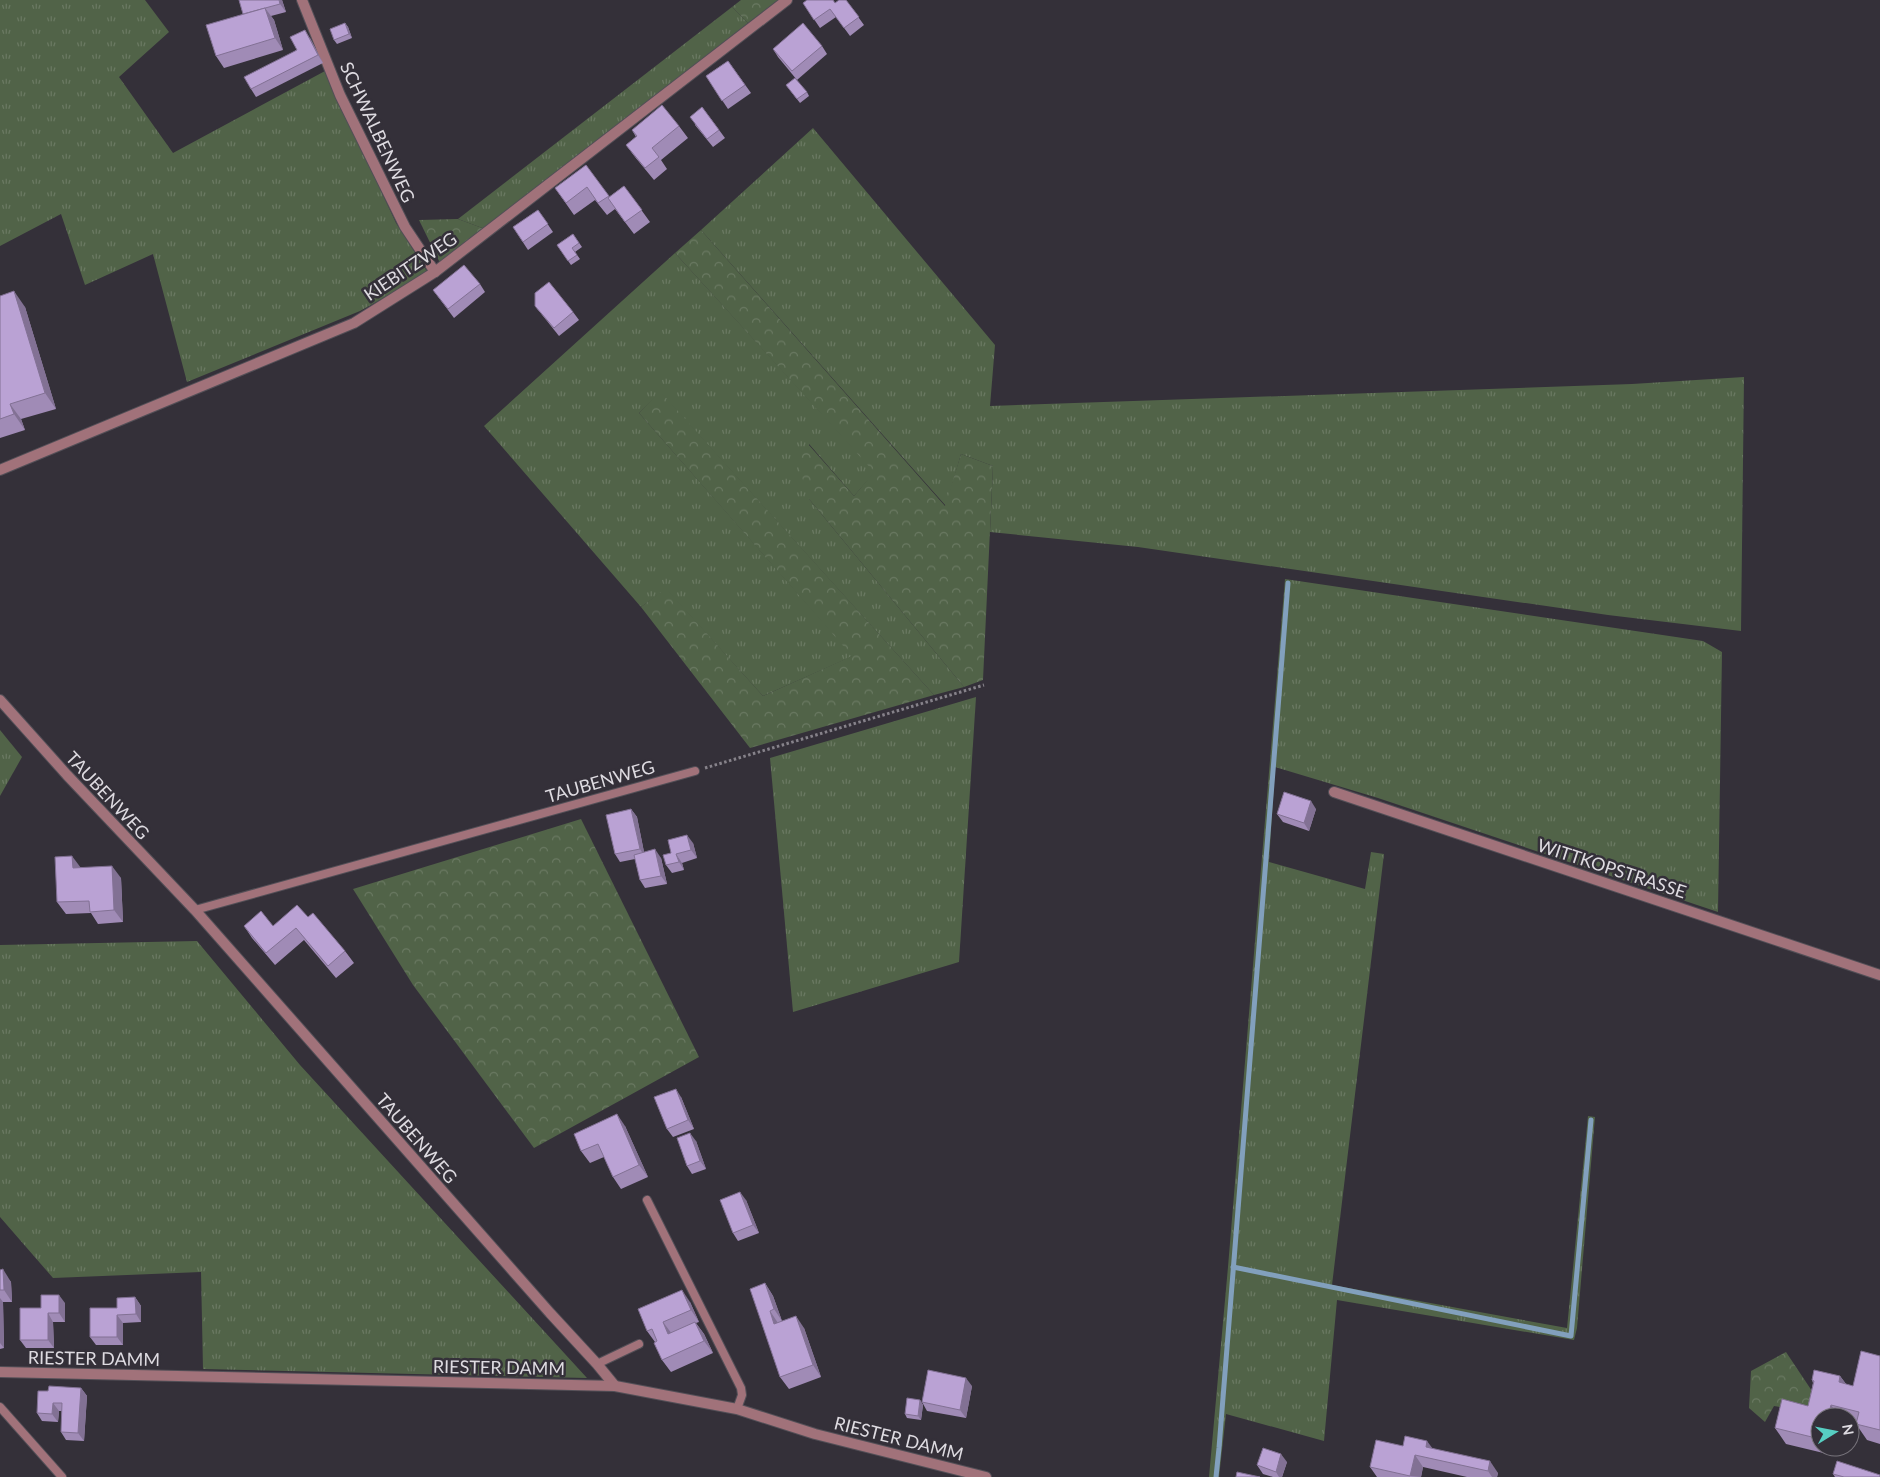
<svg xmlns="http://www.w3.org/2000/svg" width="1880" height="1477" font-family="Lato,sans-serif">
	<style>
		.grass { fill: url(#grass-tufts) }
		.forest { fill: url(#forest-crowns) }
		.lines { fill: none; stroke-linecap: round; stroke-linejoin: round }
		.stream { stroke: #82a0bd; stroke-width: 5 }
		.lane-casing { stroke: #534f57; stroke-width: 10 }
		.street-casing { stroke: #534f57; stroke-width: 12 }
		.path { stroke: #86828a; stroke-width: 3; stroke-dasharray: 2.5 2.5; stroke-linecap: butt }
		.lane { stroke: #a1727a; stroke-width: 8 }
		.street { stroke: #a1727a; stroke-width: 10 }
		.wall { fill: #a08bb6 }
		.shaded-wall { fill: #827194 }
		.building { fill: #baa2d4; stroke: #827194 }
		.labels { text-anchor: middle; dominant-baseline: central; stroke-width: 5; stroke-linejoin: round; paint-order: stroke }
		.street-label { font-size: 18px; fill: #dedbe1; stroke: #343039 }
	</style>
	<defs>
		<pattern id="grass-tufts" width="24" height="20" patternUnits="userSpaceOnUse" patternTransform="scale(1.25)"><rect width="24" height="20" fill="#516348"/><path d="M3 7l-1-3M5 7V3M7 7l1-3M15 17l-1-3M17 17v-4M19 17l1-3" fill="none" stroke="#6a7962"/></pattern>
		<pattern id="forest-crowns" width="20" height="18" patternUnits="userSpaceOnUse" patternTransform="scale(1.25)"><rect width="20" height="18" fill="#516348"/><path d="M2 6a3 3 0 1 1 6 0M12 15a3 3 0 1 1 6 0" fill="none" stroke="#6a7962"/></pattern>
	</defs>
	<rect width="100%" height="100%" fill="#343039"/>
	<g class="grass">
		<path d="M 0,0 L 145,0 L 169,32 L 119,77 L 173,153 L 325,71 L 396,223 L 428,273 L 360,311 L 187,382 L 153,254 L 85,285 L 61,214 L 0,246 Z"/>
		<path d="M 732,7 L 748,23 L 485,229 L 458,219 Z"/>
		<path d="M 813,128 L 995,345 L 990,406 L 1632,384 L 1744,377 L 1741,631 L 1608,615 L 1138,547 L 990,532 L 993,466 L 961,454 L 946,506 L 701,230 Z"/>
		<path d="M 675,253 L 875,472 L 854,496 L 809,444 L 809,499 L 964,687 L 934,695 L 660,392 L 639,413 L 853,656 L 763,696 L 666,589 L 641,607 L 484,426 Z"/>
		<path d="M 1285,579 L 1703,641 L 1722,652 L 1718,912 L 1378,798 L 1275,767 L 1269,862 L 1365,889 L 1371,852 L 1384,854 L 1332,1285 L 1567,1328 L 1588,1116 L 1595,1117 L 1577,1328 L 1574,1340 L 1337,1300 L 1324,1441 L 1226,1414 L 1219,1477 L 1209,1477 L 1228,1267 Z"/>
		<path d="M 976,697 L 959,962 L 793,1012 L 770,758 Z"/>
		<path d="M 0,730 L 22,757 L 0,796 Z"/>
		<path d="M 197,941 L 300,1065 L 587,1378 L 203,1369 L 201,1272 L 53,1278 L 0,1217 L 0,945 Z"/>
	</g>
	<g class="forest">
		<path d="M 741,0 L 778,0 L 748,23 L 732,7 Z"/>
		<path d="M 458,219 L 485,229 L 441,265 L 419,220 Z"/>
		<path d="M 701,230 L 945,506 L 961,454 L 993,466 L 983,680 L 964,687 L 809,499 L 796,458 L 808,444 L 854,496 L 874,472 L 675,253 Z"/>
		<path d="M 660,391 L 934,695 L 750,748 L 641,607 L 666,588 L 763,696 L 852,656 L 639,413 Z"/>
		<path d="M 581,819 L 699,1057 L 534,1148 L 413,985 L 353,889 Z"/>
		<path d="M 1786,1352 L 1814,1394 L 1811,1412 L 1774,1406 L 1765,1422 L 1749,1408 L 1751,1371 Z"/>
	</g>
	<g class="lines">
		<g class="stream">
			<path d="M 1233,1267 L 1571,1336 L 1591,1120"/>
			<path d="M 1216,1477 L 1219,1448 L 1288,583"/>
		</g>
		<defs>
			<g id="lane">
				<path d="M 195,910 L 695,771"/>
				<path d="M 647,1200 L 741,1388 L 742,1395 L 737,1409"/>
				<path d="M 597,1364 L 639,1344"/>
				<path d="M 0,1407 L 62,1477"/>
			</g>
			<g id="street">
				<path d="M 302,0 L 340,95 L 405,227 L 435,272"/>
				<path d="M 0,470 L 354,323 L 435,272 L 787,0"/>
				<path d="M 0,700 L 67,775 L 195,910 L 550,1313 L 597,1364 L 615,1386"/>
				<path d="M 1334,792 L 1880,975"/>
				<path d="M 0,1372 L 615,1386 L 737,1409 L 815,1434 L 986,1477"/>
			</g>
		</defs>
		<use href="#lane" class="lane-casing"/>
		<use href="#street" class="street-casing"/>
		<path class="path" d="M 705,768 L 984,685"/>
		<use href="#lane" class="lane"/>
		<use href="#street" class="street"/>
	</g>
	<g class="wall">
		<path d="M 239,0 L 282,0 L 286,12 L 271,16 L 274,20 L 283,50 L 224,68 L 216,56 L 243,14 Z"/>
		<path d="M 846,0 L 864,25 L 850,36 L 836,17 L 820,28 L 803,3 L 835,3 Z"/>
		<path d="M 345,23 L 348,27 L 352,38 L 337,44 L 334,40 Z"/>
		<path d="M 310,38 L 323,63 L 256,97 L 251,89 Z"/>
		<path d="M 822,46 L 827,54 L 797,80 L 778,57 L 773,49 Z"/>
		<path d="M 728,61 L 751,93 L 728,109 L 706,76 Z"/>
		<path d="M 786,85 L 807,92 L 809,96 L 800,103 Z"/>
		<path d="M 702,107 L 725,138 L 713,147 L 695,125 Z"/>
		<path d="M 679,126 L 688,138 L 661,160 L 667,169 L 654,180 L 635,157 L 626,145 L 636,137 L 632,130 Z"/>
		<path d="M 586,165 L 609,197 L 624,186 L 650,222 L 634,234 L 615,209 L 607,215 L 595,200 L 574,215 L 555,188 Z"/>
		<path d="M 538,210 L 553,232 L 528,250 L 513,227 Z"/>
		<path d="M 573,234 L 582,247 L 575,252 L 580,259 L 571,265 L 557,245 Z"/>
		<path d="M 480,284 L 485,292 L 454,318 L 433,290 Z"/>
		<path d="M 0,296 L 25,307 L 56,409 L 21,419 L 25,430 L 0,438 Z"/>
		<path d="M 535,306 L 573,312 L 579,320 L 559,336 Z"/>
		<path d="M 631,809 L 637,817 L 644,852 L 661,858 L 667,884 L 645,888 L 640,880 L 635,859 L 620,862 L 615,854 Z"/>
		<path d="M 1316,809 L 1309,831 L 1283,822 L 1277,814 Z"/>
		<path d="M 693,843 L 697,858 L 682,863 L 684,870 L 672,873 L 666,865 L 671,853 Z"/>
		<path d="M 80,867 L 121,878 L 123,922 L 98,924 L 91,913 L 66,914 L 57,902 Z"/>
		<path d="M 308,917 L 345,951 L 354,963 L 336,978 L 304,940 L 275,965 L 252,938 L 244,926 L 273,926 Z"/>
		<path d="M 681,1097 L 694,1129 L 673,1137 L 667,1129 Z"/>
		<path d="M 625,1126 L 648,1177 L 621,1189 L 613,1177 L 604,1157 L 590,1163 L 581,1151 Z"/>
		<path d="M 696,1141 L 706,1169 L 692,1174 L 687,1166 Z"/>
		<path d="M 746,1200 L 759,1233 L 738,1241 L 733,1233 Z"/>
		<path d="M 0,1270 L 11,1282 L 12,1302 L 3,1302 L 4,1348 L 0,1349 Z"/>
		<path d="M 765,1283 L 773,1296 L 782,1321 L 804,1328 L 821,1377 L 789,1389 L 780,1377 Z"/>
		<path d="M 135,1297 L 141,1306 L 141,1322 L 123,1323 L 123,1345 L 96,1345 L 90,1337 L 117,1308 Z"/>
		<path d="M 690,1302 L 699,1322 L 696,1323 L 704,1334 L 713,1353 L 671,1372 L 662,1360 L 655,1342 L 647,1331 Z"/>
		<path d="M 65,1303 L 65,1322 L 53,1322 L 54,1348 L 26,1348 L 20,1340 L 41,1308 Z"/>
		<path d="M 1880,1356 L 1880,1444 L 1867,1440 L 1856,1424 L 1850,1423 L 1850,1417 L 1820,1417 L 1820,1447 L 1838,1447 L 1836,1456 L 1786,1444 L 1775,1428 L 1808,1406 L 1813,1383 L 1812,1380 L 1840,1376 L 1846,1384 L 1853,1386 Z"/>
		<path d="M 972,1386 L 966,1418 L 927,1411 L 922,1402 Z"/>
		<path d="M 81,1388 L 87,1396 L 84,1441 L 66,1440 L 61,1432 L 62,1411 L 59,1411 L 58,1422 L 42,1421 L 37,1413 L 48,1391 Z"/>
		<path d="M 920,1400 L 923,1405 L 921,1420 L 907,1418 L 905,1414 Z"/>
		<path d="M 1403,1446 L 1432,1448 L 1498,1473 L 1497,1477 L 1467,1477 L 1423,1467 L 1421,1477 L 1377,1477 L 1370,1467 Z"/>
		<path d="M 1287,1462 L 1282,1477 L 1273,1477 L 1263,1474 L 1257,1465 Z"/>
		<path d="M 1833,1474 L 1880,1477 L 1835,1477 Z"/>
	</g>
	<g class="shaded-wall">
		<path d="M 279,0 L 282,0 L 286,12 L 280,4 Z"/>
		<path d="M 265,8 L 274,20 L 283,50 L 275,38 Z"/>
		<path d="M 345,23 L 348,27 L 352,38 L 349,34 Z"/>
		<path d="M 305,30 L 310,38 L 323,63 L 318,55 Z"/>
		<path d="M 14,291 L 25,307 L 56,409 L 45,393 Z"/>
		<path d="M 10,404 L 21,419 L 25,430 L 14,414 Z"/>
		<path d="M 1311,801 L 1316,809 L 1309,831 L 1304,823 Z"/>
		<path d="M 631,809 L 637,817 L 645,857 L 640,849 Z"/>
		<path d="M 687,835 L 693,843 L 697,858 L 691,850 Z"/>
		<path d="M 655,849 L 661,858 L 667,884 L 661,876 Z"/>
		<path d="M 676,854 L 682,863 L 684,870 L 679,862 Z"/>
		<path d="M 72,856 L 81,868 L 73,868 Z"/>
		<path d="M 112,866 L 121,878 L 123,922 L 114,910 Z"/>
		<path d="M 676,1089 L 681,1097 L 694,1129 L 688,1120 Z"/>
		<path d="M 617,1114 L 625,1126 L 648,1177 L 639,1165 Z"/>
		<path d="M 690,1133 L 696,1141 L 706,1169 L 700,1161 Z"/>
		<path d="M 740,1192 L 746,1200 L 759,1233 L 753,1225 Z"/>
		<path d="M 3,1269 L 11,1282 L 12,1302 L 4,1290 Z"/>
		<path d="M 765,1283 L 773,1296 L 782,1321 L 774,1309 Z"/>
		<path d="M 682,1290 L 690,1302 L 699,1322 L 691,1310 Z"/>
		<path d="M 59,1295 L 65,1303 L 65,1322 L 59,1313 Z"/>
		<path d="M 135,1297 L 141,1306 L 141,1322 L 136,1314 Z"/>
		<path d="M 0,1298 L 3,1302 L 4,1348 L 0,1343 Z"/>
		<path d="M 770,1311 L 778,1323 L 774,1324 Z"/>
		<path d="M 48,1313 L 53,1322 L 54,1348 L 48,1340 Z"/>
		<path d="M 117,1315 L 123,1323 L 123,1345 L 117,1337 Z"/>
		<path d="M 796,1316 L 804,1328 L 821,1377 L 813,1365 Z"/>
		<path d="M 663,1322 L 672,1334 L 668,1334 Z"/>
		<path d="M 695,1322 L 704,1334 L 713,1353 L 704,1341 Z"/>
		<path d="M 1840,1376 L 1852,1392 L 1839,1382 Z"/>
		<path d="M 966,1378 L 972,1386 L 966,1418 L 960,1410 Z"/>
		<path d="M 81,1388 L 87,1396 L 84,1441 L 78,1433 Z"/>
		<path d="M 920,1400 L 923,1405 L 921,1420 L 918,1416 Z"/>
		<path d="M 53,1403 L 59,1411 L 58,1422 L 52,1414 Z"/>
		<path d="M 1831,1405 L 1840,1417 L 1830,1417 L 1829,1412 Z"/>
		<path d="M 1427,1441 L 1436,1453 L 1426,1447 Z"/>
		<path d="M 1829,1447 L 1838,1447 L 1836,1456 Z"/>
		<path d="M 1281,1454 L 1287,1462 L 1282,1477 L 1279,1477 L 1276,1472 Z"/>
		<path d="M 1415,1455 L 1423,1467 L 1421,1477 L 1410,1476 Z"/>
		<path d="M 1490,1461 L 1498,1473 L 1497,1477 L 1492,1477 L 1488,1471 Z"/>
	</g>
	<g class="building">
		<path d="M 239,0 L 279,0 L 280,4 L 243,14 Z"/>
		<path d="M 807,0 L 833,0 L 835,3 L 839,0 L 846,0 L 859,17 L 844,28 L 830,9 L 814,20 L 803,3 Z"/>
		<path d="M 265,8 L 275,38 L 216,56 L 206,25 Z"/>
		<path d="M 345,23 L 349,34 L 334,40 L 330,29 Z"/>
		<path d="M 803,23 L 822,46 L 792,71 L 773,49 Z"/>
		<path d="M 305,30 L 318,55 L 251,89 L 244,77 L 297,50 L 290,37 Z"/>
		<path d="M 728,61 L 745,85 L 722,101 L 706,76 Z"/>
		<path d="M 795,78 L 807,92 L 797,99 L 786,85 Z"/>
		<path d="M 662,105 L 679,126 L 652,148 L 659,157 L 645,168 L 626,145 L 637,136 L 632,130 Z"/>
		<path d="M 702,107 L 719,130 L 707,139 L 690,117 Z"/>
		<path d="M 586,165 L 609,196 L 598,203 L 587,187 L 566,203 L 555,188 Z"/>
		<path d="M 624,186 L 642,210 L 625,222 L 608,198 Z"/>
		<path d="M 538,210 L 548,224 L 523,242 L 513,227 Z"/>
		<path d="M 573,234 L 579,243 L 572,248 L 577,255 L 568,261 L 557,245 Z"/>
		<path d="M 464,265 L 480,284 L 448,309 L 433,290 Z"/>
		<path d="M 549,282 L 573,312 L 554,328 L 535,306 L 535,293 Z"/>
		<path d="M 14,291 L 45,393 L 10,404 L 14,414 L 0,419 L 0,296 Z"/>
		<path d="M 1284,792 L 1311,801 L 1304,823 L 1277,814 Z"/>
		<path d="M 631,809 L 640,849 L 615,854 L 606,815 Z"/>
		<path d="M 687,835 L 691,850 L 676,854 L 679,862 L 666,865 L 663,855 L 671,853 L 668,840 Z"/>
		<path d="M 655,849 L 661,876 L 640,880 L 634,855 Z"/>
		<path d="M 72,856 L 73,868 L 112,866 L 114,910 L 90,912 L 89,901 L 57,902 L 55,857 Z"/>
		<path d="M 297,905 L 308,917 L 313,913 L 345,951 L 328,966 L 296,928 L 266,953 L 244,926 L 261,911 L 273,926 Z"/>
		<path d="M 676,1089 L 688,1120 L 667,1129 L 654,1097 Z"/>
		<path d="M 617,1114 L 639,1165 L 613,1177 L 598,1144 L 581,1151 L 574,1134 Z"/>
		<path d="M 690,1133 L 700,1161 L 687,1166 L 677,1138 Z"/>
		<path d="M 740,1192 L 753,1225 L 733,1233 L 720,1200 Z"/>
		<path d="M 3,1269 L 4,1290 L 0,1290 L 0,1270 Z"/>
		<path d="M 765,1283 L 774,1309 L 770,1311 L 774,1324 L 796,1316 L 813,1365 L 780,1377 L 750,1289 Z"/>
		<path d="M 682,1290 L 691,1310 L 663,1322 L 668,1334 L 695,1322 L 704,1341 L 662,1360 L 654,1343 L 657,1341 L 652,1329 L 647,1331 L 638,1309 Z"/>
		<path d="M 41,1295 L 59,1295 L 59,1313 L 48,1313 L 48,1340 L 20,1340 L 20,1308 L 41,1308 Z"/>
		<path d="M 135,1297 L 136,1314 L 117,1315 L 117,1337 L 90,1337 L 90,1308 L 117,1308 L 117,1298 Z"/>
		<path d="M 1861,1351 L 1880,1356 L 1880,1430 L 1856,1424 L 1859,1412 L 1831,1405 L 1829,1412 L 1831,1412 L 1830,1417 L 1820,1417 L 1820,1439 L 1775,1428 L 1782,1399 L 1808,1406 L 1814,1381 L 1812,1380 L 1814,1370 L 1840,1376 L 1839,1382 L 1853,1386 Z"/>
		<path d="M 928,1370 L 966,1378 L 960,1410 L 922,1402 Z"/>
		<path d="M 49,1386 L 81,1388 L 78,1433 L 61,1432 L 62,1403 L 53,1403 L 52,1414 L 37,1413 L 38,1391 L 48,1391 Z"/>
		<path d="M 907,1398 L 920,1400 L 918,1416 L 905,1414 Z"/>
		<path d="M 1405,1436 L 1427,1441 L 1426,1447 L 1490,1461 L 1488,1471 L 1415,1455 L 1410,1476 L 1370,1467 L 1376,1440 L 1403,1446 Z"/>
		<path d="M 1263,1448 L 1281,1454 L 1276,1472 L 1257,1465 Z"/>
		<path d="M 1837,1461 L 1880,1475 L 1880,1477 L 1844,1477 L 1833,1474 Z"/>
		<path d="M 1237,1472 L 1260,1477 L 1236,1477 Z"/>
	</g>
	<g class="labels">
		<g class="street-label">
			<text transform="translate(378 132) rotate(65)">SCHWALBENWEG</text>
			<text transform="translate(410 266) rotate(-34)">KIEBITZWEG</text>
			<text transform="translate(600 781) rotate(-16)">TAUBENWEG</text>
			<text transform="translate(108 795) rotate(47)">TAUBENWEG</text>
			<text transform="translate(1612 868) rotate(18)">WITTKOPSTRASSE</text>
			<text transform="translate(417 1138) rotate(49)">TAUBENWEG</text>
			<text transform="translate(94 1358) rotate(1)">RIESTER DAMM</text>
			<text transform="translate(499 1367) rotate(1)">RIESTER DAMM</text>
			<text transform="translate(899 1438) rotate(14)">RIESTER DAMM</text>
		</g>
	</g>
	<g transform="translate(1835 1432) rotate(80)"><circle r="24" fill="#343039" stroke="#78747c"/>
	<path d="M0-4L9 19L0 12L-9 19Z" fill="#57cec2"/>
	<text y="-8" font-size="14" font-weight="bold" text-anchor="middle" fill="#dedbe1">N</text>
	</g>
</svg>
